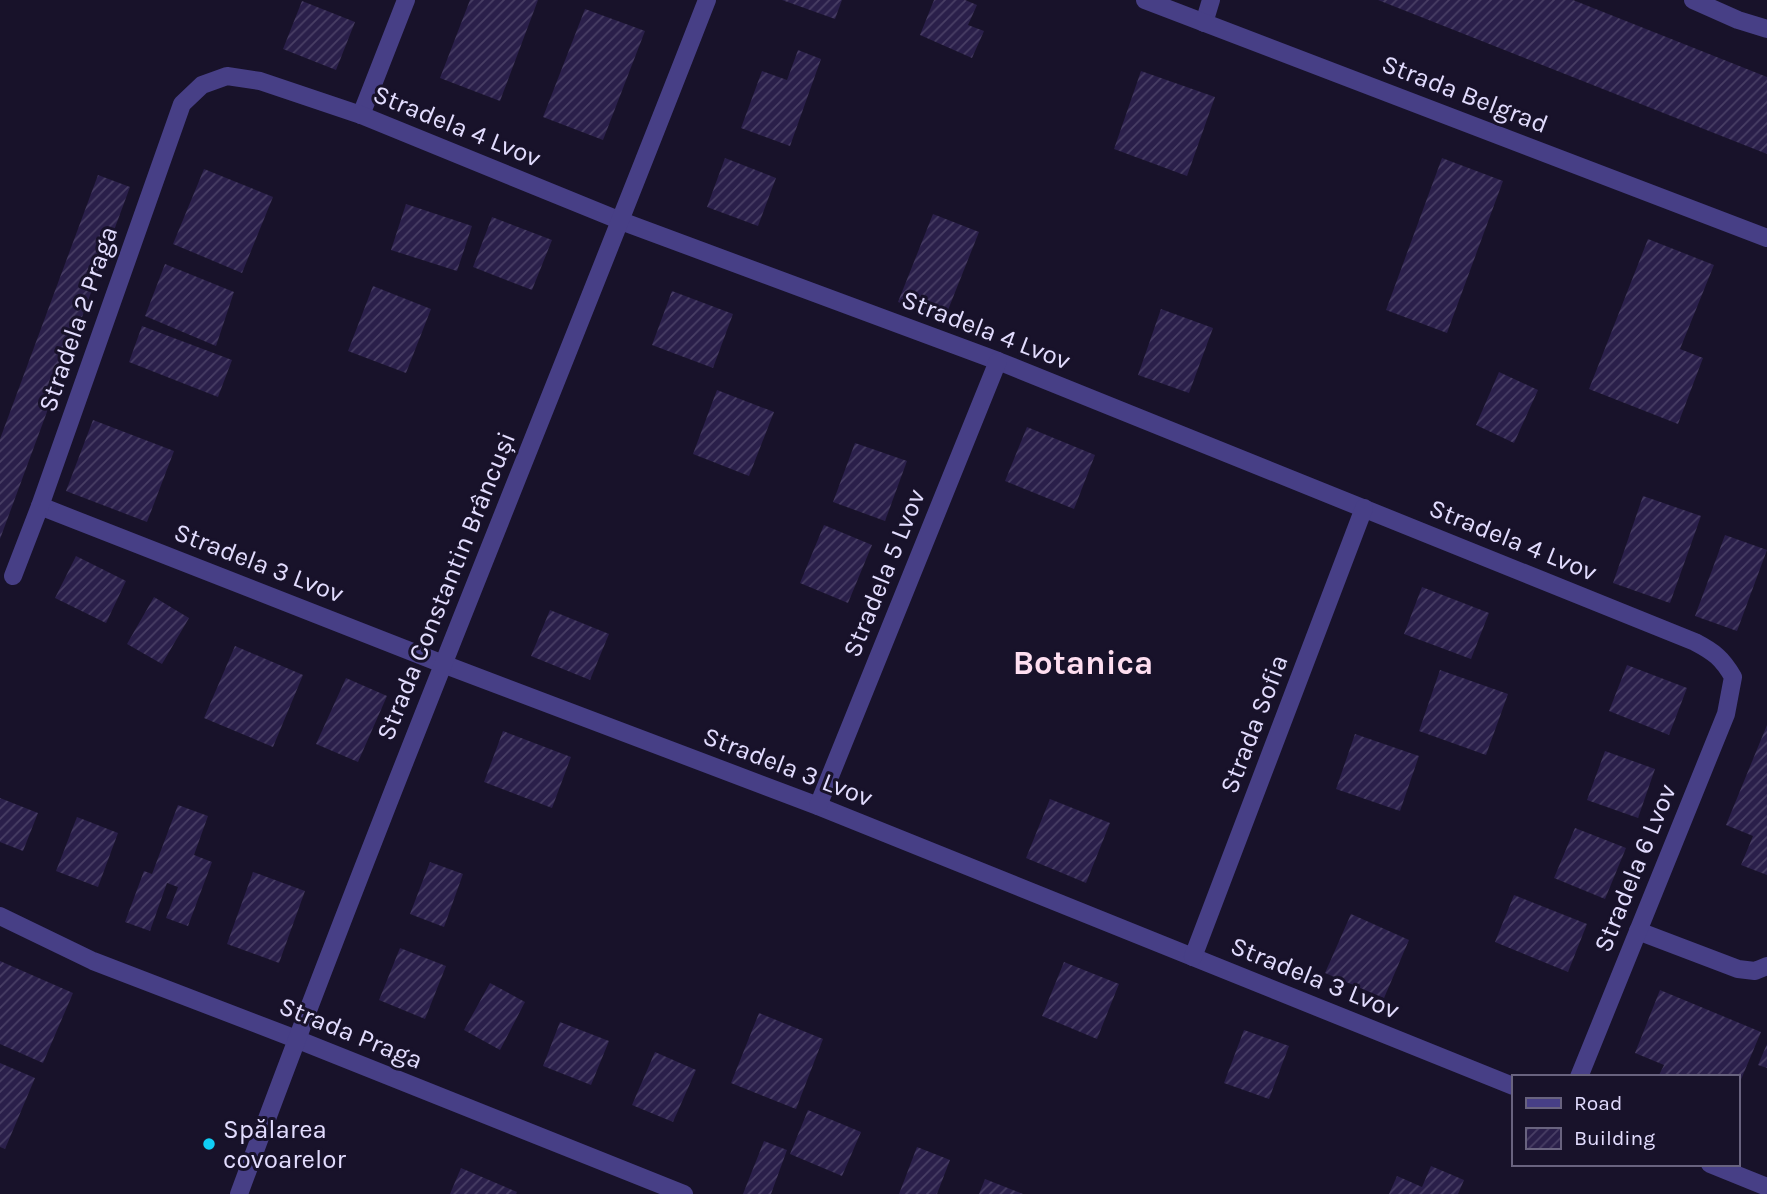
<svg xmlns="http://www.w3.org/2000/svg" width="1767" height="1194" font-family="Karla,sans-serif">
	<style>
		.building { fill: url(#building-hatch) }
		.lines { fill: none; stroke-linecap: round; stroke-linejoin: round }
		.service { stroke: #473f86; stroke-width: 18 }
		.minor { stroke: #473f86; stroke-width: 18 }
		.poi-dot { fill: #10cef5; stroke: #18122a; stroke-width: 2.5 }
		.labels { text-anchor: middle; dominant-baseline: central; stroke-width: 6; stroke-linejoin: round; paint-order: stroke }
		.street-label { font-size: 26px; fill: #e2dcfe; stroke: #18122a }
		.poi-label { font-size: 26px; fill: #e2dcfe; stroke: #18122a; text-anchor: start }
		.district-label { font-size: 33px; font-weight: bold; fill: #fedef0; stroke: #18122a }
	</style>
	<defs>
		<pattern id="building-hatch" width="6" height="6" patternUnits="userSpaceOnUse" patternTransform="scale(1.75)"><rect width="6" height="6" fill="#2a1f4a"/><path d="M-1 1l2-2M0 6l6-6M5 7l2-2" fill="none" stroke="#493f65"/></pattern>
	</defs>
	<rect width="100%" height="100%" fill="#18122a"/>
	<g class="building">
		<path d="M 470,0 L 538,0 L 500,101 L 440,78 Z"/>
		<path d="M 782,0 L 842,0 L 835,19 Z"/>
		<path d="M 934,0 L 965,0 L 977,5 L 968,25 L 984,31 L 972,58 L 920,35 Z"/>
		<path d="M 1378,0 L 1573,0 L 1767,77 L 1767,154 Z"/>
		<path d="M 302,1 L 355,22 L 336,70 L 283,49 Z"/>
		<path d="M 585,9 L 645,31 L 603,140 L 543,117 Z"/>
		<path d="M 798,50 L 821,59 L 790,146 L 741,128 L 762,71 L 787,80 Z"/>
		<path d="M 1141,71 L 1215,97 L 1187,176 L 1114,149 Z"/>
		<path d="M 725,158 L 776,178 L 758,226 L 707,207 Z"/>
		<path d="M 1442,158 L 1503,181 L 1447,333 L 1386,310 Z"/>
		<path d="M 204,169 L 273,197 L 242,273 L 173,244 Z"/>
		<path d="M 98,175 L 130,187 L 0,539 L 0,439 Z"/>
		<path d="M 406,204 L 472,226 L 457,271 L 391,250 Z"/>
		<path d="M 933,214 L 979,232 L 944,320 L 898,302 Z"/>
		<path d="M 492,217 L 552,240 L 532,290 L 473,267 Z"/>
		<path d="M 1648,239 L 1714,265 L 1680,349 L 1703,358 L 1678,424 L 1589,389 Z"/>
		<path d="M 165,264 L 234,292 L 216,346 L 145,316 Z"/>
		<path d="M 373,286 L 431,309 L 406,373 L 348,351 Z"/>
		<path d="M 672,291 L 733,314 L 713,368 L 652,345 Z"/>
		<path d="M 1161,309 L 1213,328 L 1189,393 L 1138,375 Z"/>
		<path d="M 142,326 L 232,360 L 218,397 L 129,362 Z"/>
		<path d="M 1499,372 L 1538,390 L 1514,443 L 1476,425 Z"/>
		<path d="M 717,390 L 774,412 L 749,476 L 693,454 Z"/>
		<path d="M 93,420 L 174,451 L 147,522 L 66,491 Z"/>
		<path d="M 1027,427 L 1095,455 L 1074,509 L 1005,481 Z"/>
		<path d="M 855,443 L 907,461 L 885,521 L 833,502 Z"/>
		<path d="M 1643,496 L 1701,516 L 1670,603 L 1613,583 Z"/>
		<path d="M 824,525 L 872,545 L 848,603 L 800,583 Z"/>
		<path d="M 1725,535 L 1767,550 L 1737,631 L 1695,616 Z"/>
		<path d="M 76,556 L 126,581 L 106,623 L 55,598 Z"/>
		<path d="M 1422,587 L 1489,613 L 1471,659 L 1404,634 Z"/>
		<path d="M 154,597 L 189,618 L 162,664 L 127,644 Z"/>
		<path d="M 550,610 L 609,634 L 590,680 L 531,656 Z"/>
		<path d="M 235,646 L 303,675 L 273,747 L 204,718 Z"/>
		<path d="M 1627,665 L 1687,688 L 1669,735 L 1609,711 Z"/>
		<path d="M 1440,670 L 1508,694 L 1486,755 L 1419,731 Z"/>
		<path d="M 346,678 L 387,696 L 358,762 L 316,744 Z"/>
		<path d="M 1767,725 L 1767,875 L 1741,865 L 1753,836 L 1726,825 Z"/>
		<path d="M 503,731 L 571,757 L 552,808 L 484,782 Z"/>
		<path d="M 1355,734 L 1419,756 L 1400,811 L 1336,789 Z"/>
		<path d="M 1605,751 L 1655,769 L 1638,818 L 1587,800 Z"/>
		<path d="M 0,798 L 38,813 L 23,851 L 0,842 Z"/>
		<path d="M 1050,799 L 1110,823 L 1086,883 L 1026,858 Z"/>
		<path d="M 178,805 L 208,816 L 194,855 L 212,862 L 188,926 L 166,918 L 178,887 L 167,883 L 150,931 L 125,922 L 144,871 L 152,874 Z"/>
		<path d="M 77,817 L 118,833 L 98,887 L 56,871 Z"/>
		<path d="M 1575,828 L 1626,848 L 1605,899 L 1554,878 Z"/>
		<path d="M 430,862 L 463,874 L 444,927 L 410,914 Z"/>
		<path d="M 253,872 L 305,891 L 279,963 L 227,944 Z"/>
		<path d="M 1514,895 L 1587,924 L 1568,972 L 1495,942 Z"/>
		<path d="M 1351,914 L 1409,940 L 1384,998 L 1325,973 Z"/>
		<path d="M 400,948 L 446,966 L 425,1019 L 379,1000 Z"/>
		<path d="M 0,961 L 73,993 L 43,1063 L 0,1044 Z"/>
		<path d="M 1064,962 L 1119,984 L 1097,1039 L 1042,1016 Z"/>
		<path d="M 490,983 L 525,1002 L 500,1050 L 464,1030 Z"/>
		<path d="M 1660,990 L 1761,1032 L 1737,1089 L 1737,1077 L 1664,1077 L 1659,1075 L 1664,1065 L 1635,1053 Z"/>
		<path d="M 759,1013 L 823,1039 L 796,1109 L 731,1083 Z"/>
		<path d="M 560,1022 L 609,1041 L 591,1085 L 543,1066 Z"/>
		<path d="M 1244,1030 L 1289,1046 L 1269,1099 L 1224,1083 Z"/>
		<path d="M 1767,1044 L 1767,1068 L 1758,1065 Z"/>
		<path d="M 655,1052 L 696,1070 L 673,1122 L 632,1105 Z"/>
		<path d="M 0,1063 L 35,1078 L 5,1149 L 0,1147 Z"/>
		<path d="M 808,1110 L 861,1132 L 842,1176 L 790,1154 Z"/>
		<path d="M 764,1141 L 787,1150 L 771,1194 L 743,1194 Z"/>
		<path d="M 917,1147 L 950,1160 L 937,1194 L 899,1194 Z"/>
		<path d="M 1431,1166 L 1464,1180 L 1458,1194 L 1389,1194 L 1397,1176 L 1422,1187 Z"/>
		<path d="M 461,1168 L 517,1192 L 516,1194 L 450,1194 Z"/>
		<path d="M 985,1179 L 1023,1194 L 979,1194 Z"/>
	</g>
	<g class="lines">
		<g class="service">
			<path d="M 1693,0 L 1738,20 L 1767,29"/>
			<path d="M 1204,23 L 1211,0"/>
			<path d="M 1638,931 L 1738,969 L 1755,971 L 1767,966"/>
		</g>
		<g class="minor">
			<path d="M 1145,0 L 1767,238"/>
			<path d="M 361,115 L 406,0"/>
			<path d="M 40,506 L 443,664 L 818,806 L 1513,1086"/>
			<path d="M 13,576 L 40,506 L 182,104 L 202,85 L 227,76 L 260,81 L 361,115 L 621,221 L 998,361 L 1695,642 C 1714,652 1722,658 1733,677 L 1726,714 L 1579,1077"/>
			<path d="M 818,806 L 998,361"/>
			<path d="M 0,916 L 93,961 L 296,1039 L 684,1194"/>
			<path d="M 1193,957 L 1364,508"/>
			<path d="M 1710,1164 L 1767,1187"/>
			<path d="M 239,1194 C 387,793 552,398 707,0"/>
		</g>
	</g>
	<circle class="poi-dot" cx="209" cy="1144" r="7"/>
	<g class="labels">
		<g class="street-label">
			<text transform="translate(1465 94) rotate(21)">Strada Belgrad</text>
			<text transform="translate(457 126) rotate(22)">Stradela 4 Lvov</text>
			<text transform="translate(78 319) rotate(-71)">Stradela 2 Praga</text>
			<text transform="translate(986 330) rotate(21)">Stradela 4 Lvov</text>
			<text transform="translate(1513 540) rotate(22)">Stradela 4 Lvov</text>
			<text transform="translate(259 563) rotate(21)">Stradela 3 Lvov</text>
			<text transform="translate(884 573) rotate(-68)">Stradela 5 Lvov</text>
			<text transform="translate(446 586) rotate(-68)">Strada Constantin Brâncuși</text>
			<text transform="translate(1254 724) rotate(-69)">Strada Sofia</text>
			<text transform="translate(788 767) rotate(21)">Stradela 3 Lvov</text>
			<text transform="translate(1635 868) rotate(-68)">Stradela 6 Lvov</text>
			<text transform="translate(1315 978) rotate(22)">Stradela 3 Lvov</text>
			<text transform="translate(351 1033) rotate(22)">Strada Praga</text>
		</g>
		<g class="poi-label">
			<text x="223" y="1129">Spălarea<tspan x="223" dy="30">covoarelor</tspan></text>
		</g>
		<g class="district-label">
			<text x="1083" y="663">Botanica</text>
		</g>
	</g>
	<rect x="1512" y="1075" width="228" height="91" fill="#18122a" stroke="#69637f" stroke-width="2"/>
	<rect x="1526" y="1098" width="35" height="10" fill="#473f86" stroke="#69637f" stroke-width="2"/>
	<text x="1574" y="1110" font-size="21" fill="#e2dcfe">Road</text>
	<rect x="1526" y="1128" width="35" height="21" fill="url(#building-hatch)" stroke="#69637f" stroke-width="2"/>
	<text x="1574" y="1145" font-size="21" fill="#e2dcfe">Building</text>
</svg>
